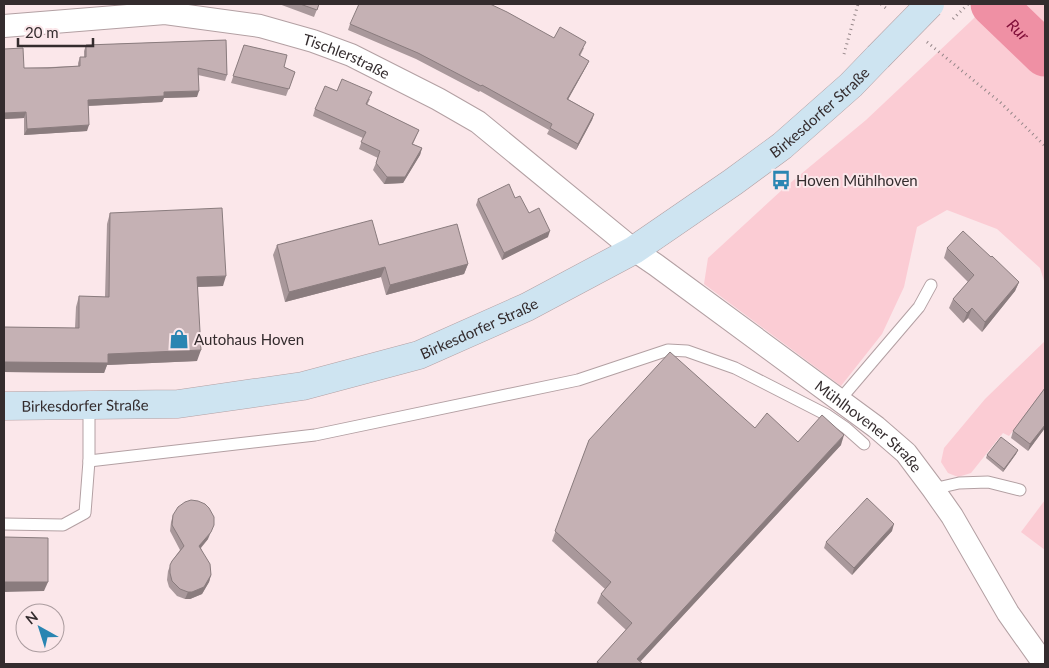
<svg xmlns="http://www.w3.org/2000/svg" width="1049" height="668" font-family="Lato,sans-serif">
	<style>
		.green { fill: #fbccd4 }
		.lines { fill: none; stroke-linecap: round; stroke-linejoin: round }
		.river { stroke: #ef90a4; stroke-width: 45 }
		.lane-casing { stroke: #b3a0a3; stroke-width: 13 }
		.street-casing { stroke: #b3a0a3; stroke-width: 24 }
		.secondary-casing { stroke: #b3a0a3; stroke-width: 29 }
		.path { stroke: #958789; stroke-width: 3; stroke-dasharray: 1 4; stroke-linecap: butt }
		.lane { stroke: #fff; stroke-width: 11 }
		.street { stroke: #fff; stroke-width: 22 }
		.secondary { stroke: #cee4f1; stroke-width: 28 }
		.secondary-bridge-casing { stroke: #b3a0a3; stroke-width: 29; stroke-linecap: butt }
		.path-bridge { stroke: #958789; stroke-width: 3; stroke-dasharray: 1 4; stroke-linecap: butt }
		.secondary-bridge { stroke: #cee4f1; stroke-width: 28 }
		.wall { fill: #a9989b }
		.shaded-wall { fill: #8a7c7e }
		.building { fill: #c5b1b4; stroke: #8a7c7e }
		.labels { text-anchor: middle; dominant-baseline: central; stroke-width: 4; stroke-linejoin: round; paint-order: stroke }
		.street-label { font-size: 15px; fill: #342c2e; stroke: #fbe7ea }
		.poi-label { font-size: 15px; fill: #342c2e; stroke: #fbe7ea; text-anchor: start }
		.water-label { font-size: 16px; font-style: italic; fill: #810f39; stroke: #fbe7ea }
	</style>
	<rect width="100%" height="100%" fill="#fbe7ea"/>
	<g class="green">
		<path d="M 988,4 L 1045,4 L 1045,284 L 1040,268 L 997,229 L 947,210 L 917,227 L 904,287 L 882,334 L 841,386 L 704,284 L 708,258 L 783,189 L 866,120 L 971,21 Z"/>
		<path d="M 1045,341 L 1045,390 L 1009,436 L 1003,433 L 971,473 L 958,477 L 948,473 L 941,462 L 944,448 L 985,399 Z"/>
		<path d="M 1045,500 L 1045,550 L 1021,532 Z"/>
	</g>
	<g class="lines">
		<path class="river" id="s1" d="M 993,4 L 1045,54"/>
		<defs>
			<g id="lane">
				<path d="M 838,402 L 919,307 L 931,285"/>
				<path d="M 89,461 L 315,435 L 578,380 L 668,350 L 687,351 L 735,368 L 827,415 L 846,428 L 864,444"/>
				<path d="M 933,489 L 959,483 L 988,482 L 1020,490"/>
				<path d="M 4,524 L 63,525 L 85,513 L 89,461 L 89,405"/>
			</g>
			<g id="street">
				<path id="s2" d="M 4,26 L 165,13 L 260,26 L 313,41 L 351,55 L 438,99 L 478,122 L 634,250 L 656,265 L 876,427 L 906,453 L 933,489 L 952,516 L 1008,613 L 1042,661 L 1042,664"/>
			</g>
			<g id="secondary">
				<path id="s3" d="M 4,406 L 178,404 L 303,386 L 419,355 L 527,307 L 634,250 L 733,182 L 782,146 L 851,85 L 878,57"/>
			</g>
		</defs>
		<use href="#lane" class="lane-casing"/>
		<use href="#street" class="street-casing"/>
		<use href="#secondary" class="secondary-casing"/>
		<g class="path">
			<path d="M 881,4 L 888,10"/>
			<path d="M 927,42 L 1001,103 L 1045,146"/>
			<path d="M 844,54 L 858,4"/>
		</g>
		<use href="#lane" class="lane"/>
		<use href="#street" class="street"/>
		<use href="#secondary" class="secondary"/>
		<defs>
			<path id="secondary-bridge" d="M 878,57 L 930,4"/>
		</defs>
		<use href="#secondary-bridge" class="secondary-bridge-casing"/>
		<path class="path-bridge" d="M 953,19 L 968,4"/>
		<use href="#secondary-bridge" class="secondary-bridge"/>
	</g>
	<g class="wall">
		<path d="M 279,4 L 319,4 L 314,17 Z"/>
		<path d="M 350,24 L 554,38 L 584,48 L 580,56 L 589,61 L 586,67 L 568,99 L 594,114 L 592,120 L 576,150 L 547,134 L 549,130 L 480,91 L 479,92 L 416,59 L 348,30 Z"/>
		<path d="M 226,40 L 227,75 L 225,81 L 198,75 L 197,97 L 164,98 L 162,102 L 88,106 L 87,131 L 24,135 L 24,118 L 4,119 L 4,49 L 24,68 L 78,66 L 78,63 L 80,57 L 84,57 L 84,51 L 86,45 Z"/>
		<path d="M 244,45 L 284,67 L 295,72 L 286,96 L 231,83 Z"/>
		<path d="M 337,91 L 370,99 L 367,105 L 419,130 L 413,144 L 422,148 L 420,155 L 403,183 L 384,184 L 373,170 L 378,158 L 359,149 L 363,138 L 313,116 L 315,109 Z"/>
		<path d="M 515,198 L 529,213 L 548,237 L 502,260 L 476,205 L 478,199 Z"/>
		<path d="M 110,213 L 223,286 L 198,287 L 197,361 L 107,365 L 104,373 L 4,372 L 4,327 L 75,328 L 76,307 L 79,296 L 105,297 L 107,224 Z"/>
		<path d="M 277,245 L 379,245 L 468,264 L 464,274 L 386,295 L 381,277 L 285,302 L 273,255 Z"/>
		<path d="M 947,248 L 991,257 L 1019,282 L 1015,291 L 982,332 L 968,318 L 963,323 L 949,308 L 953,299 L 968,282 L 944,258 Z"/>
		<path d="M 1045,388 L 1045,428 L 1028,451 L 1011,438 L 1013,431 Z"/>
		<path d="M 755,428 L 798,442 L 841,445 L 640,662 L 643,664 L 596,664 L 597,662 L 626,630 L 597,603 L 601,594 L 605,589 L 552,541 L 589,440 Z"/>
		<path d="M 1018,450 L 1016,454 L 1003,472 L 986,458 L 987,455 Z"/>
		<path d="M 173,515 L 208,539 L 201,548 L 211,575 L 209,582 L 202,594 L 190,599 L 185,599 L 177,596 L 169,587 L 167,580 L 168,571 L 172,561 L 180,550 L 170,531 L 171,522 Z"/>
		<path d="M 892,531 L 852,575 L 824,548 L 826,542 Z"/>
	</g>
	<g class="shaded-wall">
		<path d="M 589,61 L 586,67 L 565,105 L 567,99 Z"/>
		<path d="M 199,91 L 197,97 L 164,98 L 162,102 L 85,106 L 88,100 L 164,92 Z"/>
		<path d="M 26,112 L 24,118 L 4,119 L 4,113 Z"/>
		<path d="M 594,114 L 592,120 L 576,150 L 578,144 Z"/>
		<path d="M 89,125 L 87,131 L 24,135 L 27,129 Z"/>
		<path d="M 422,148 L 420,155 L 403,183 L 384,184 L 387,177 Z"/>
		<path d="M 550,231 L 548,237 L 502,260 L 504,253 Z"/>
		<path d="M 468,264 L 464,274 L 386,295 L 390,285 Z"/>
		<path d="M 385,267 L 381,277 L 285,302 L 289,292 Z"/>
		<path d="M 226,276 L 223,286 L 194,287 L 197,277 Z"/>
		<path d="M 1019,282 L 1015,291 L 982,332 L 985,322 Z"/>
		<path d="M 972,308 L 968,318 L 963,323 L 967,313 Z"/>
		<path d="M 201,350 L 197,361 L 107,365 L 104,373 L 4,372 L 4,362 L 108,354 Z"/>
		<path d="M 1045,425 L 1045,428 L 1028,451 L 1030,444 Z"/>
		<path d="M 844,435 L 841,445 L 638,664 L 637,659 Z"/>
		<path d="M 1018,450 L 1016,454 L 1003,472 L 1004,469 Z"/>
		<path d="M 894,524 L 892,531 L 852,575 L 854,568 Z"/>
		<path d="M 211,532 L 208,539 L 197,552 L 199,546 Z"/>
		<path d="M 211,575 L 209,582 L 202,594 L 190,599 L 185,599 L 188,592 Z"/>
		<path d="M 4,582 L 48,582 L 44,591 L 4,592 Z"/>
	</g>
	<g class="building">
		<path d="M 300,4 L 319,4 L 317,10 Z"/>
		<path d="M 359,4 L 490,4 L 507,12 L 554,38 L 560,27 L 586,42 L 579,55 L 589,61 L 567,99 L 594,114 L 578,144 L 550,128 L 552,124 L 482,85 L 481,86 L 418,53 L 350,24 Z"/>
		<path d="M 226,40 L 227,75 L 198,68 L 199,91 L 164,92 L 164,96 L 88,100 L 89,125 L 27,129 L 26,112 L 4,113 L 4,49 L 23,48 L 24,68 L 48,68 L 80,66 L 80,57 L 86,57 L 86,45 Z"/>
		<path d="M 244,45 L 287,55 L 284,67 L 295,72 L 289,89 L 233,76 Z"/>
		<path d="M 342,79 L 372,92 L 366,104 L 419,130 L 412,144 L 422,148 L 405,177 L 387,177 L 376,163 L 380,151 L 361,142 L 366,132 L 315,109 L 325,86 L 337,91 Z"/>
		<path d="M 509,184 L 515,198 L 520,196 L 529,213 L 539,208 L 550,231 L 504,253 L 478,199 Z"/>
		<path d="M 222,208 L 226,276 L 197,277 L 201,350 L 108,354 L 108,363 L 4,362 L 4,327 L 79,328 L 79,296 L 109,297 L 110,213 Z"/>
		<path d="M 372,220 L 379,245 L 457,224 L 468,264 L 390,285 L 385,267 L 289,292 L 277,245 Z"/>
		<path d="M 963,231 L 991,257 L 992,256 L 1019,282 L 985,322 L 972,308 L 967,313 L 953,299 L 974,275 L 947,248 Z"/>
		<path d="M 670,352 L 755,428 L 767,413 L 798,442 L 822,415 L 844,435 L 637,659 L 643,664 L 600,664 L 597,662 L 632,623 L 601,594 L 611,582 L 555,531 L 589,440 Z"/>
		<path d="M 1045,388 L 1045,425 L 1030,444 L 1013,431 Z"/>
		<path d="M 1001,437 L 1018,450 L 1004,469 L 987,455 Z"/>
		<path d="M 867,498 L 894,524 L 854,568 L 826,542 Z"/>
		<path d="M 191,500 L 198,501 L 205,504 L 209,508 L 214,517 L 214,525 L 211,532 L 199,546 L 210,564 L 211,575 L 204,587 L 192,592 L 188,592 L 180,589 L 172,581 L 170,573 L 170,565 L 172,561 L 184,546 L 172,525 L 173,515 L 178,507 L 185,502 Z"/>
		<path d="M 4,537 L 48,538 L 48,582 L 4,582 Z"/>
	</g>
	<defs>
		<symbol id="bus-bare" viewBox="-9 -9 18 18"><path d="M-5-6H5V4H4V6H2V4H-2V6H-4V4H-5ZM-3.5-4V0h7V-4ZM-3.5 1.2v1.5H-2V1.2ZM2 1.2v1.5H3.5V1.2Z" fill="#2a85b2" stroke="#fbe7ea" stroke-width="2.5" paint-order="stroke"/></symbol>
		<symbol id="shop-bare" viewBox="-9 -9 18 18"><path d="M-5-2.5h2.3a2.7 3.5 0 0 1 5.4 0H5L5.5 6h-11ZM-1.5-2.5h3a1.5 2.3 0 0 0-3 0Z" fill="#2a85b2" stroke="#fbe7ea" stroke-width="2.5" paint-order="stroke"/></symbol>
	</defs>
	<g fill-rule="evenodd">
		<use href="#bus-bare" x="767" y="166" width="28" height="28"/>
		<use href="#shop-bare" x="165" y="325" width="28" height="28"/>
	</g>
	<g class="labels">
		<g class="street-label">
			<text stroke="none"><textPath href="#s2" startOffset="349">Tischlerstraße</textPath></text>
			<text stroke="none"><textPath href="#s3" startOffset="891">Birkesdorfer Straße</textPath></text>
			<text stroke="none"><textPath href="#s3" startOffset="486">Birkesdorfer Straße</textPath></text>
			<text stroke="none"><textPath href="#s3" startOffset="81">Birkesdorfer Straße</textPath></text>
			<text stroke="none"><textPath href="#s2" startOffset="992">Mühlhovener Straße</textPath></text>
		</g>
		<g class="poi-label">
			<text x="796" y="180">Hoven Mühlhoven</text>
			<text x="194" y="339">Autohaus Hoven</text>
		</g>
		<g class="water-label">
			<text stroke="none"><textPath href="#s1" startOffset="36">Rur</textPath></text>
		</g>
	</g>
	<rect width="1049" height="668" fill="none" stroke="#342c2e" stroke-width="10"/>
	<g transform="translate(40 628) rotate(321)"><circle r="24" fill="#fbe7ea" stroke="#ab9c9f"/>
	<path d="M0-4L9 19L0 12L-9 19Z" fill="#2a85b2"/>
	<text y="-8" font-size="14" font-weight="bold" text-anchor="middle" fill="#342c2e">N</text>
	</g>
	<path d="M18 38v8h75v-8" fill="none" stroke="#342c2e" stroke-width="2.5"/>
	<text x="25" y="38" font-size="15" fill="#342c2e" stroke="#fbe7ea" stroke-width="4" paint-order="stroke">20 m</text>
</svg>
